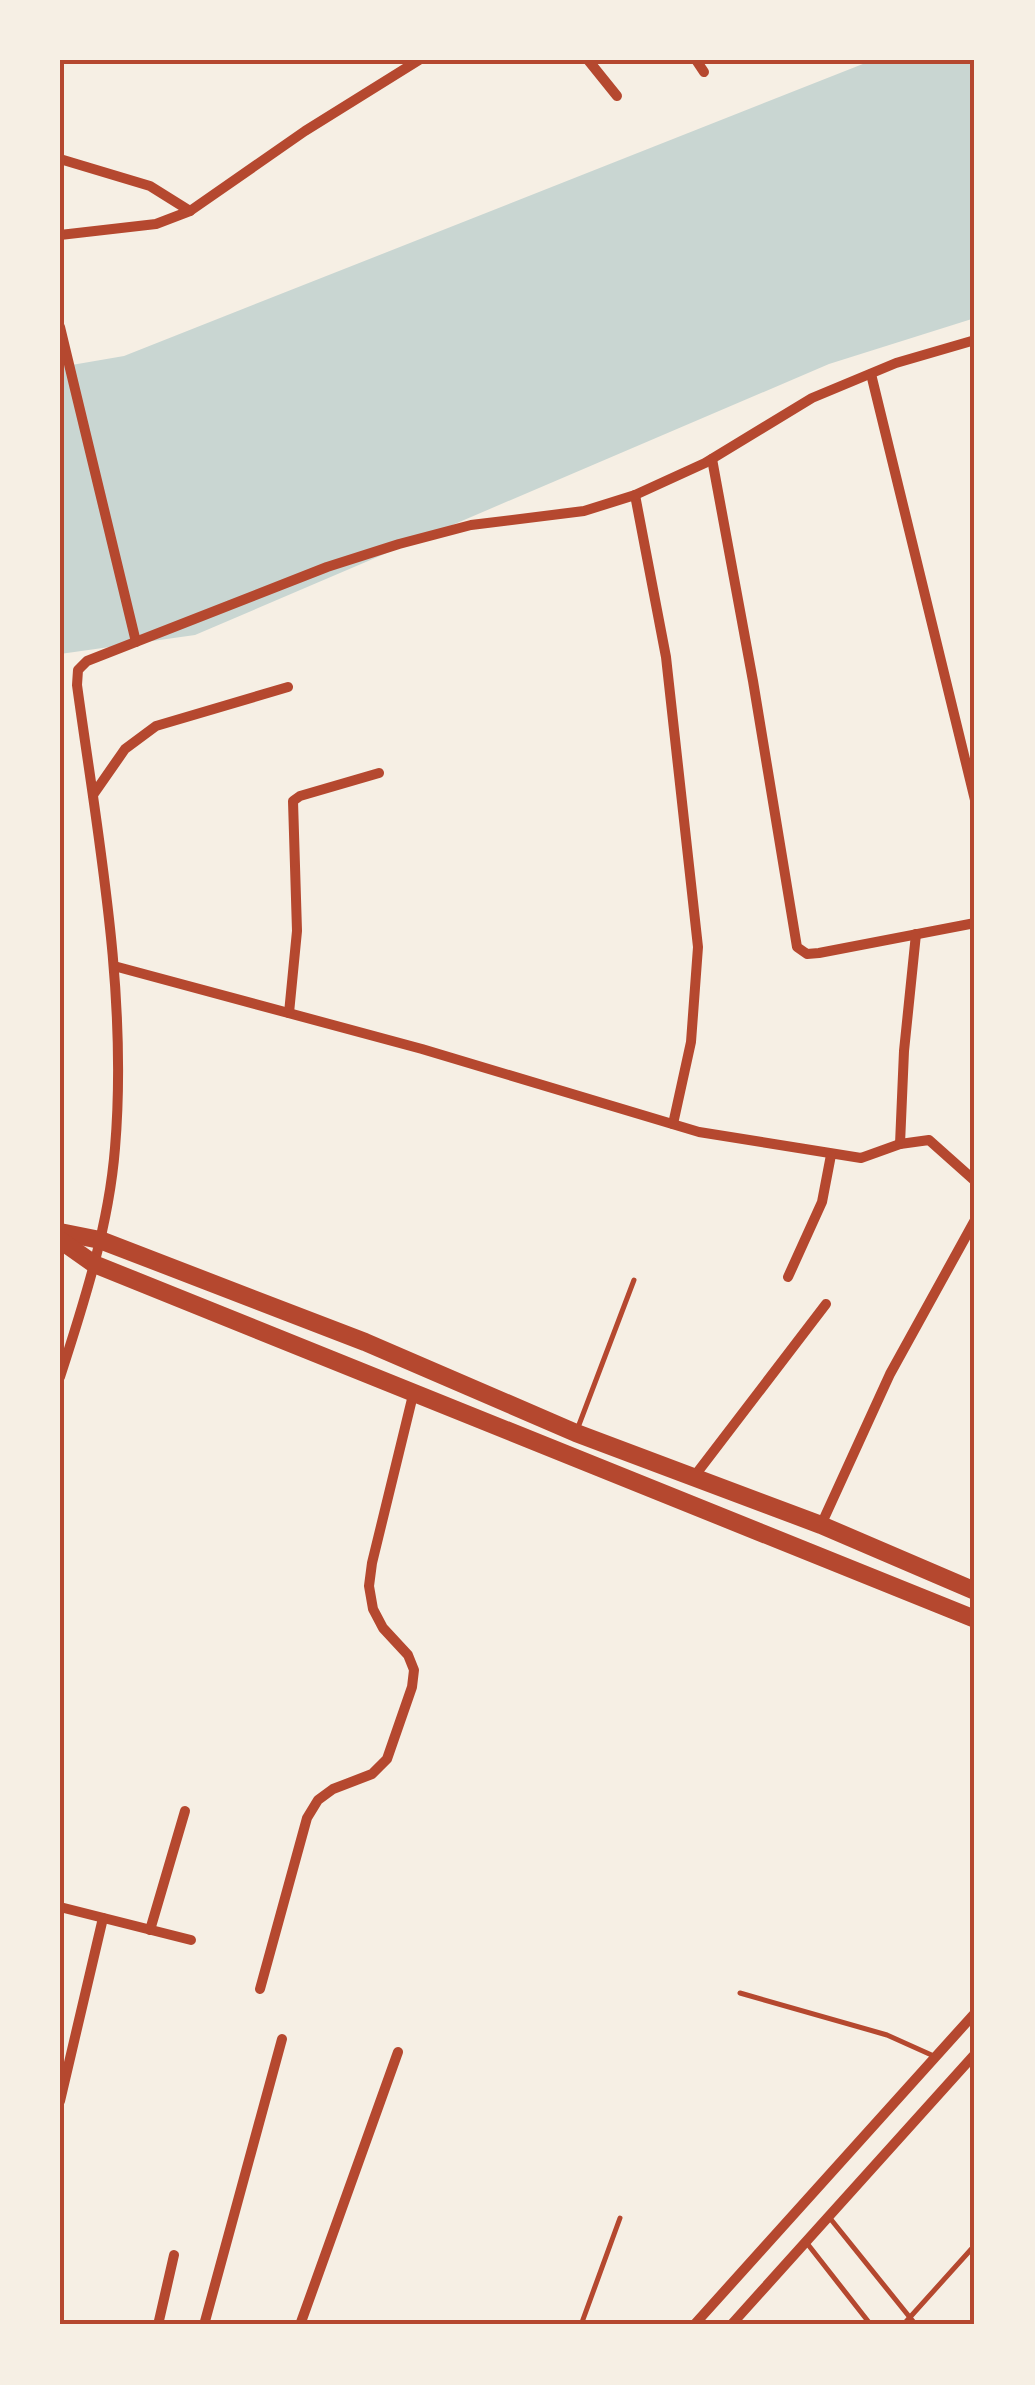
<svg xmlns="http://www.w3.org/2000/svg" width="1035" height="2385" font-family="'IBM Plex Serif',serif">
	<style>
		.water { fill: #c9d6d2 }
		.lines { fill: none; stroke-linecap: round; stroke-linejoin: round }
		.service { stroke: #b5482f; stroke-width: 5 }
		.minor { stroke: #b5482f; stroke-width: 10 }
		.primary { stroke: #b5482f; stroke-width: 18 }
		.neatline { fill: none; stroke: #b5482f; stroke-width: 4 }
	</style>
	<rect width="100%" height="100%" fill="#f6efe4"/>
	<path class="water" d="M 873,60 L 975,60 L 975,318 L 829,364 L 195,635 L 60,654 L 60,367 L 124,356 Z"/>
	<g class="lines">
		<g class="service">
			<path d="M 577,1430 L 634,1280"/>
			<path d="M 740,1993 L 887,2035 L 936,2057"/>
			<path d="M 829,2217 L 916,2325"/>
			<path d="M 806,2242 L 871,2325"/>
			<path d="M 581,2325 L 620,2218"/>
			<path d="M 903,2325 L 975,2245"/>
		</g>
		<g class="minor">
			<path d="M 588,60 L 617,96"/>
			<path d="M 696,60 L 704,72"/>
			<path d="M 60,159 L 150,186 L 190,211"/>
			<path d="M 60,235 L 156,224 L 190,211 L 305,131 L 419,60"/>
			<path d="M 60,327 L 136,642"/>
			<path d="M 871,374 L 975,800"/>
			<path d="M 712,459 L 753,681 L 797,947 L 807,954 L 819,953 L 975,923"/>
			<path d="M 635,495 L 666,657 L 698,947 L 691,1042 L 673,1124"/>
			<path d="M 93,795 L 125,749 L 156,726 L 288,687"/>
			<path d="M 114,966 L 422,1049 L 699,1132 L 861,1158 L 900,1144 L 929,1140 L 975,1181"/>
			<path d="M 289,1013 L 297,931 L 293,801 L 300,796 L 379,773"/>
			<path d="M 900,1144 L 904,1051 L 916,934"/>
			<path d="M 788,1277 L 822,1202 L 831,1155"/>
			<path d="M 60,1377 C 84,1303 109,1225 115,1148 C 128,993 98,838 77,685 L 78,670 L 87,661 L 327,567 L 399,544 L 471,525 L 584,511 L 635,495 L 705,463 L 812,398 L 896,363 L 975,340"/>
			<path d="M 693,1478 L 826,1304"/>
			<path d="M 821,1525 L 890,1374 L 975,1220"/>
			<path d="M 60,1907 L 191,1940"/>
			<path d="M 150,1930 L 185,1811"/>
			<path d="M 260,1989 L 307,1818 L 318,1800 L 333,1789 L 372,1774 L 387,1759 L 412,1687 L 414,1670 L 408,1655 L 383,1628 L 373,1609 L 369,1586 L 372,1563 L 413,1395"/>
			<path d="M 60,2101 L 103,1918"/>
			<path d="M 158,2325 L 174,2255"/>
			<path d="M 204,2325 L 282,2039"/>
			<path d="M 300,2325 L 398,2052"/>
			<path d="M 694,2325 L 975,2013"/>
			<path d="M 731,2325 L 975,2054"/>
		</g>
		<g class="primary">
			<path d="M 60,1232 L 100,1240 L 365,1342 L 576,1433 L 821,1525 L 975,1591"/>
			<path d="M 60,1240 L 94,1264 L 975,1619"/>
		</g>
	</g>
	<rect width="1035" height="2385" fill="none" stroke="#f6efe4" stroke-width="125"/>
	<rect x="62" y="62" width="910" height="2260" class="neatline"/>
</svg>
